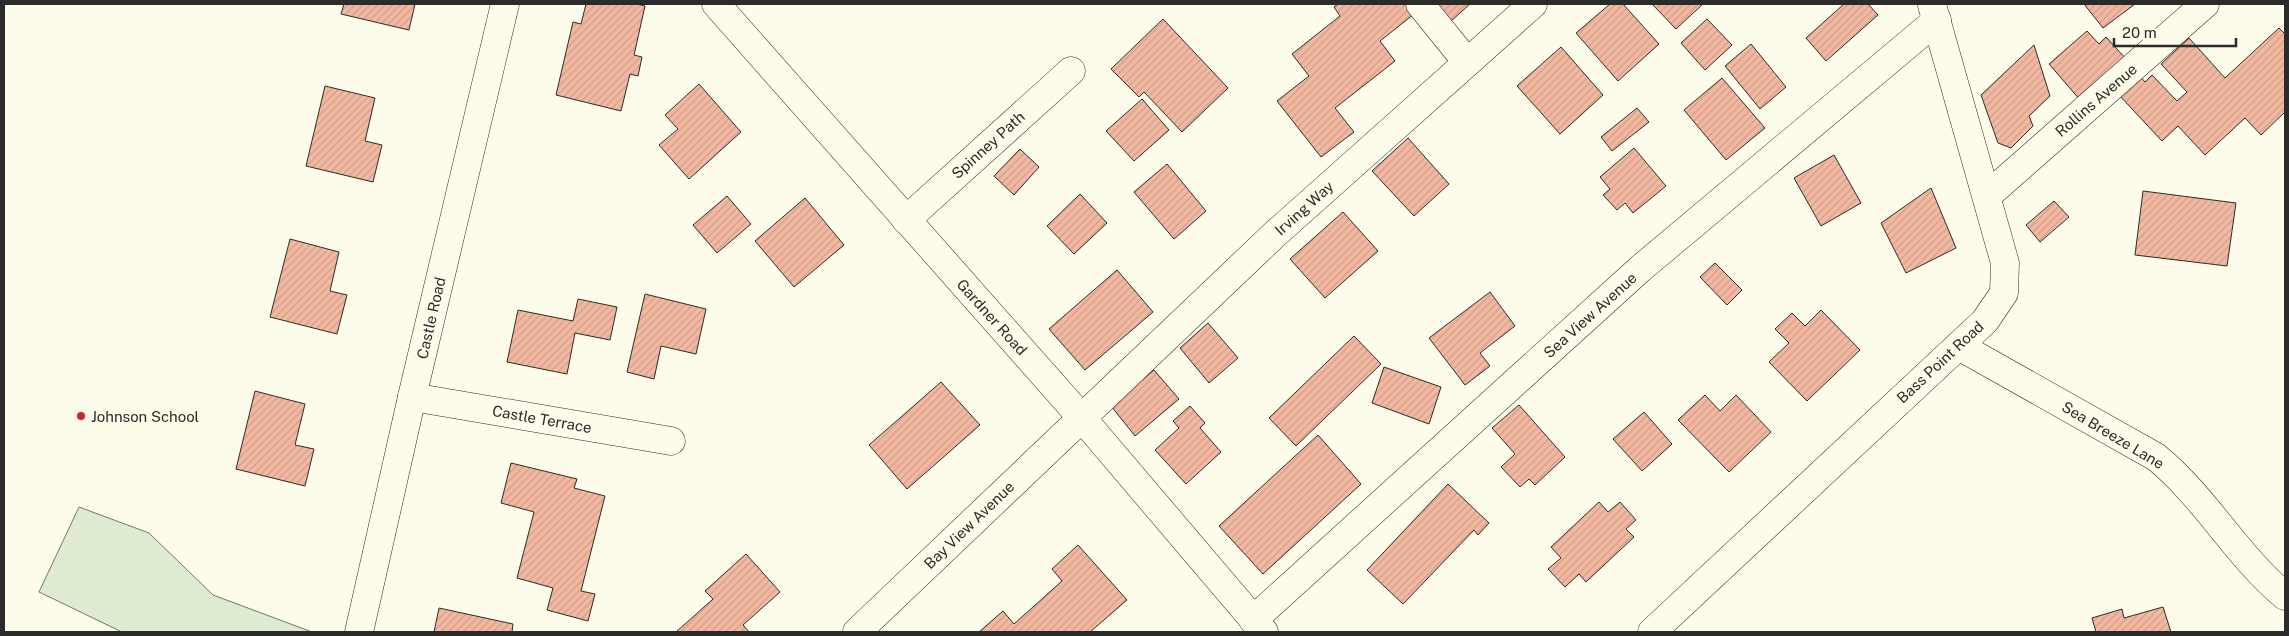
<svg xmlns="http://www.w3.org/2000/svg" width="2289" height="636" font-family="'Public Sans',sans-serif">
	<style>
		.green { fill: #deebd1; stroke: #74746e }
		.building { fill: url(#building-hatch); stroke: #2b2b2b }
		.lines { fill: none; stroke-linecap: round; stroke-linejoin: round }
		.minor-casing { stroke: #2b2b2b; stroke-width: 29 }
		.minor { stroke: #fdfbea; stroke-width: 28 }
		.poi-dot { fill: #c62828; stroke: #fdfbea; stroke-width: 2 }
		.labels { text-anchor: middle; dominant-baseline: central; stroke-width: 4; stroke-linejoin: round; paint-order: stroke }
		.street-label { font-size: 15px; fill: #2b2b2b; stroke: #fdfbea }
		.poi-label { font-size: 15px; fill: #2b2b2b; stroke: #fdfbea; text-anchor: start }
	</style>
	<defs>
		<pattern id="building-hatch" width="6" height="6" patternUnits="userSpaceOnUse" patternTransform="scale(1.25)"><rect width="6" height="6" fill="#f2b8a0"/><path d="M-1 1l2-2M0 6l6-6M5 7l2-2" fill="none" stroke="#d09e8a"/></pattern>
	</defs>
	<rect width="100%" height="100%" fill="#fdfbea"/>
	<path class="green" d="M 79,507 L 149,533 L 213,595 L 312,632 L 122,632 L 39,592 Z"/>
	<g class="building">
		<path d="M 344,4 L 415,4 L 409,30 L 341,14 Z"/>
		<path d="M 586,4 L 637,4 L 645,6 L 634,55 L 642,57 L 638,76 L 630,74 L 621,111 L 556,95 L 573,22 L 581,24 Z"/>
		<path d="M 1338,4 L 1407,4 L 1414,14 L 1380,41 L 1395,61 L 1335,108 L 1354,132 L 1321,157 L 1277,101 L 1309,76 L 1292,54 L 1340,16 L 1334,7 Z"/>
		<path d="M 1434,4 L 1470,4 L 1450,22 Z"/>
		<path d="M 1610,4 L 1623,4 L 1659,44 L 1618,81 L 1576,33 Z"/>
		<path d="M 1652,4 L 1703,4 L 1676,29 Z"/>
		<path d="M 1844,4 L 1868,4 L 1878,15 L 1826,61 L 1806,38 Z"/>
		<path d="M 2084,4 L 2135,4 L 2103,28 Z"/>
		<path d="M 1163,19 L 1228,88 L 1182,132 L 1144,92 L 1139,97 L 1111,69 Z"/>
		<path d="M 1707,19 L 1732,45 L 1705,70 L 1681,43 Z"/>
		<path d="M 2279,28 L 2285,34 L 2285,112 L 2261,135 L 2245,118 L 2205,155 L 2178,126 L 2162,141 L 2119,95 L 2139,75 L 2145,82 L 2152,75 L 2177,101 L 2187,92 L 2161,64 L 2189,38 L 2225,78 Z"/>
		<path d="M 2087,31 L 2099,44 L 2106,37 L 2127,60 L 2081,101 L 2049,64 Z"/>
		<path d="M 1751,44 L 1786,87 L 1760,109 L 1725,66 Z"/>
		<path d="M 2034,45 L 2050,96 L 2029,116 L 2033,126 L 2011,148 L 1998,143 L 1981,95 Z"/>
		<path d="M 1561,47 L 1603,95 L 1560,134 L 1517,86 Z"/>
		<path d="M 1722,78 L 1765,128 L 1726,160 L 1684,110 Z"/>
		<path d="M 699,84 L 741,132 L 689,179 L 659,145 L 678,129 L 665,115 Z"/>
		<path d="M 325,86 L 375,98 L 365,141 L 382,145 L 373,182 L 306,166 Z"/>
		<path d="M 1142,99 L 1169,130 L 1134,161 L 1106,131 Z"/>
		<path d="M 1637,108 L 1649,122 L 1612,151 L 1601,137 Z"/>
		<path d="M 1408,138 L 1449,184 L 1414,216 L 1372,171 Z"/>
		<path d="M 1634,148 L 1666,186 L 1633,213 L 1625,203 L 1617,210 L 1603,195 L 1610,189 L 1600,177 Z"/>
		<path d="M 1020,149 L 1039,167 L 1014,195 L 994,176 Z"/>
		<path d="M 1834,155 L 1861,203 L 1821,226 L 1794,178 Z"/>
		<path d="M 1167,164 L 1206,211 L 1174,239 L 1134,192 Z"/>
		<path d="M 1931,188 L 1956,248 L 1906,273 L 1881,223 Z"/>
		<path d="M 2143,191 L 2236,203 L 2227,266 L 2135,255 Z"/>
		<path d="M 1080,194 L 1107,223 L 1074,254 L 1047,226 Z"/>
		<path d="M 727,196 L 751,224 L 717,253 L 693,225 Z"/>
		<path d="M 805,198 L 844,245 L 794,287 L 755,241 Z"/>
		<path d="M 2054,201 L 2069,217 L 2040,242 L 2026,225 Z"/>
		<path d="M 1343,212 L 1378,251 L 1325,298 L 1290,259 Z"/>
		<path d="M 290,239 L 339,252 L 330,291 L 347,295 L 337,334 L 270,317 Z"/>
		<path d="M 1715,263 L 1742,290 L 1727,305 L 1700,277 Z"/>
		<path d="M 1117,270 L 1153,312 L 1085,370 L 1049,329 Z"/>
		<path d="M 1490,292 L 1515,326 L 1480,353 L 1490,366 L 1465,385 L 1429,338 Z"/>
		<path d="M 645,294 L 706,309 L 696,354 L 661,346 L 654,379 L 627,372 Z"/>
		<path d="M 578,299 L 617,307 L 610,340 L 575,333 L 567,374 L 507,362 L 518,310 L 573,321 Z"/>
		<path d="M 1821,310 L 1860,350 L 1807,401 L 1769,362 L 1789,343 L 1775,329 L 1792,313 L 1805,326 Z"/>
		<path d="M 1208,323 L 1238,358 L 1209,383 L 1180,348 Z"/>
		<path d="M 1354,336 L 1381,364 L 1296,446 L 1269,418 Z"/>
		<path d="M 1384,367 L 1441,387 L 1429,424 L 1372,403 Z"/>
		<path d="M 1154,370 L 1179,399 L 1135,436 L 1111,406 Z"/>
		<path d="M 941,382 L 980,425 L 907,489 L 869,445 Z"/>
		<path d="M 255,391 L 305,404 L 295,445 L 314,449 L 305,486 L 236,469 Z"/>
		<path d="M 1705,395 L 1720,411 L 1736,395 L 1771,432 L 1729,472 L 1678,420 Z"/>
		<path d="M 1519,405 L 1565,457 L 1535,485 L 1529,479 L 1520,487 L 1501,467 L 1515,454 L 1492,428 Z"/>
		<path d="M 1190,406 L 1205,423 L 1200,428 L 1221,452 L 1186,484 L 1155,450 L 1179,428 L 1173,421 Z"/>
		<path d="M 1644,412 L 1672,444 L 1642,471 L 1613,439 Z"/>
		<path d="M 1318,435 L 1361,484 L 1263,574 L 1219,526 Z"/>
		<path d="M 511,463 L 577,479 L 574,488 L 605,496 L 581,591 L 595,594 L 588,621 L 547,610 L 553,588 L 517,578 L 534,512 L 501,503 Z"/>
		<path d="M 1448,484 L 1489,523 L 1478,535 L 1474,530 L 1403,604 L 1367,570 Z"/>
		<path d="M 1599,502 L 1608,512 L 1620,502 L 1636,520 L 1626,529 L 1634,537 L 1586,582 L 1579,574 L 1565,587 L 1548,569 L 1561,558 L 1551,547 Z"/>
		<path d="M 1078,545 L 1127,600 L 1090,632 L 979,632 L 1003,611 L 1014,624 L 1062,581 L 1052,569 Z"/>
		<path d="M 746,554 L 780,592 L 743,625 L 749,632 L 676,632 L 713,599 L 705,591 Z"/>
		<path d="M 2163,607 L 2171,632 L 2096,632 L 2092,618 L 2122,609 L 2124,618 Z"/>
		<path d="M 439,608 L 513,624 L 512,632 L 434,632 Z"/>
	</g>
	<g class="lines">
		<defs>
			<g id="minor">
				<path d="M 716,4 L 1082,418 L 1264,632"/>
				<path d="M 1420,4 L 1467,62"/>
				<path d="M 1987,196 L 2205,4"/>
				<path d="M 906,220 L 1071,71"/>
				<path d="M 1959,346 L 2156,457 C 2205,497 2236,555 2285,596"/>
				<path d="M 412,397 L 671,441"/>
				<path d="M 1253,620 L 1640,269 L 1937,20"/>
				<path d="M 359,632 L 412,397 L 505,4"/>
				<path d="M 857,632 L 1274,235 L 1533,4"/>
				<path d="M 1652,632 L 1985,321 L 2004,293 L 2005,263 L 1932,5"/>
			</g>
		</defs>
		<use href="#minor" class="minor-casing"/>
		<use href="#minor" class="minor"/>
	</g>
	<circle class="poi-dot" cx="81" cy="416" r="5"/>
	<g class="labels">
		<g class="street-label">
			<text transform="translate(2096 100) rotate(-41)">Rollins Avenue</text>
			<text transform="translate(988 145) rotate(-42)">Spinney Path</text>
			<text transform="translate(1304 208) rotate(-42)">Irving Way</text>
			<text transform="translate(1590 315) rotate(-42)">Sea View Avenue</text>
			<text transform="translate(992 317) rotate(48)">Gardner Road</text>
			<text transform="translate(431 318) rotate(-77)">Castle Road</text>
			<text transform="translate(1940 362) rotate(-43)">Bass Point Road</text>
			<text transform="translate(542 419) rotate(10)">Castle Terrace</text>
			<text transform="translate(2113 435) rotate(31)">Sea Breeze Lane</text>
			<text transform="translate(969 525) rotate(-44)">Bay View Avenue</text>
		</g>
		<g class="poi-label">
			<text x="91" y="416">Johnson School</text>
		</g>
	</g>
	<rect width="2289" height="636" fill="none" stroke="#2b2b2b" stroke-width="10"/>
	<path d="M2114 38v8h122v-8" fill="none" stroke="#2b2b2b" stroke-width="2.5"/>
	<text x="2122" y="38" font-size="15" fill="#2b2b2b" stroke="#fdfbea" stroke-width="4" paint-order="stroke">20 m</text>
</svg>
